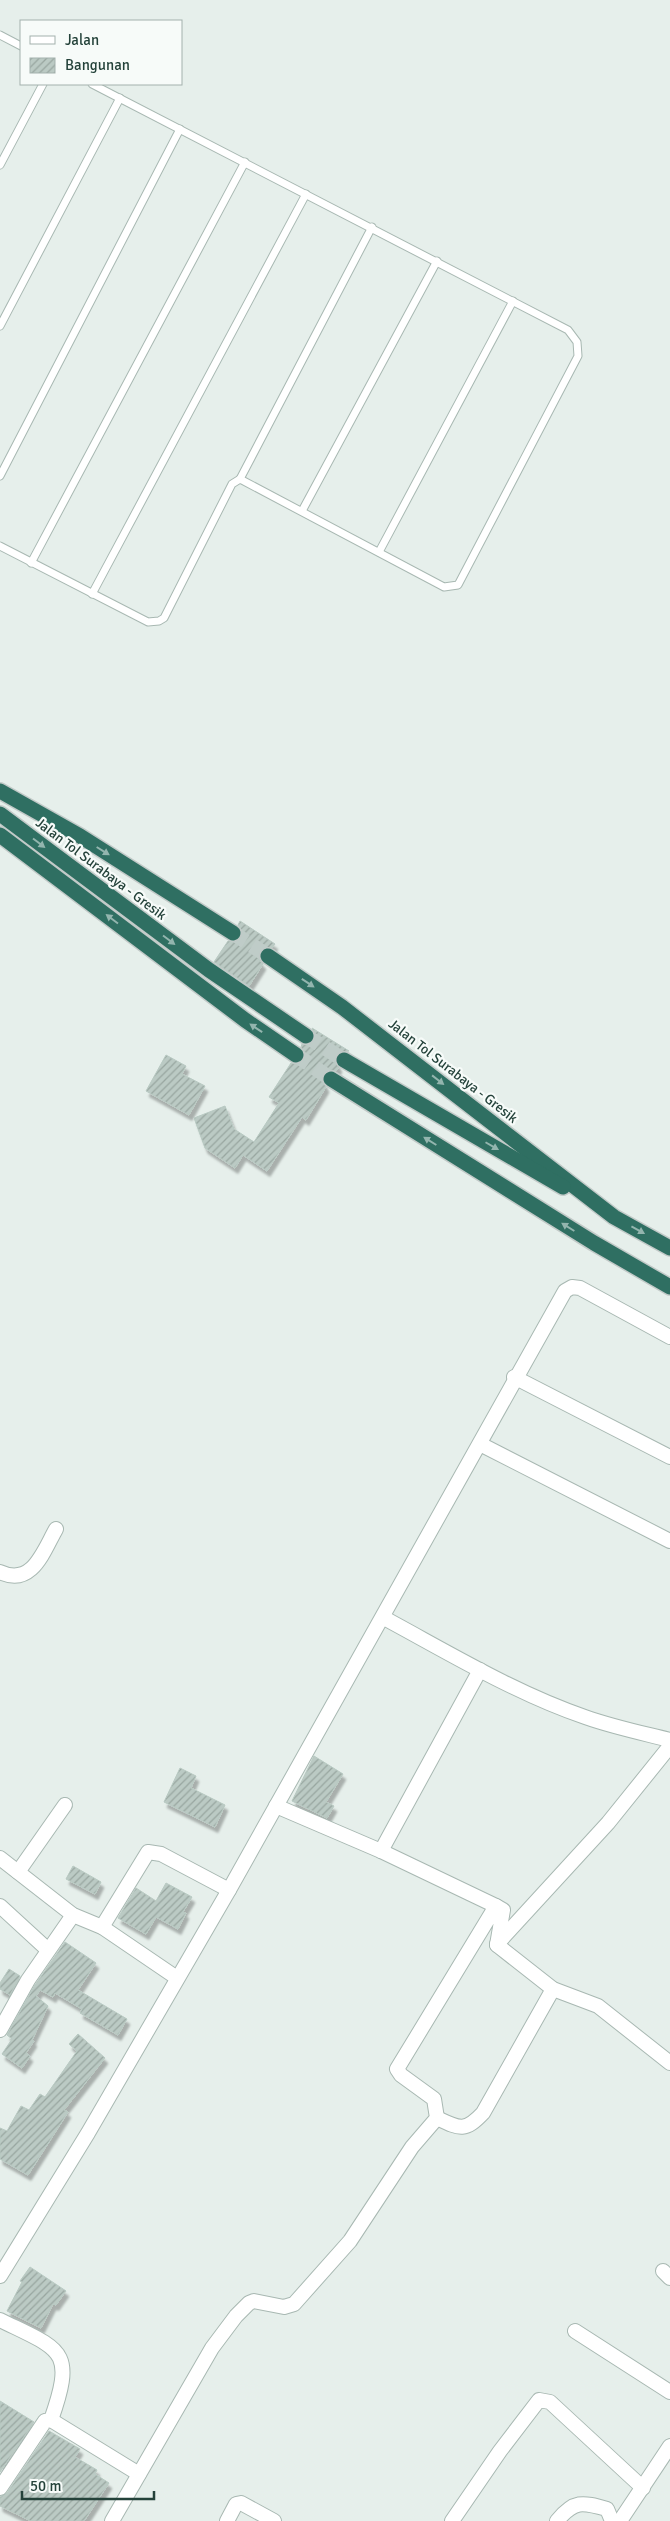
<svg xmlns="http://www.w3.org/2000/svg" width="670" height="2521" font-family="Signika,sans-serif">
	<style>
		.building { fill: url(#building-hatch); stroke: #b8c9c2; filter: url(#shadow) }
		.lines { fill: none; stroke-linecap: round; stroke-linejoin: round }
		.highway-tunnel { stroke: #bfccc8; stroke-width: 15; stroke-dasharray: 15 8; stroke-linecap: butt }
		.lane-casing { stroke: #a8b8b2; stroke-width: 9 }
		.street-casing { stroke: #a8b8b2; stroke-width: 16 }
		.highway-casing { stroke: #c2cac8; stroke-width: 18 }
		.lane { stroke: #fff; stroke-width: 7 }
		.street { stroke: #fff; stroke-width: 14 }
		.highway { stroke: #2f6f62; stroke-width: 15 }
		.oneway { fill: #93b5ae }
		.labels { text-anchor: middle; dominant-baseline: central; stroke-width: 4.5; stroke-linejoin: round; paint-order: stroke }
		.street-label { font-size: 14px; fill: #24423a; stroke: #f7fbf9 }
	</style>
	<defs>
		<pattern id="building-hatch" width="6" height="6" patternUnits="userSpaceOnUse" patternTransform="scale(1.25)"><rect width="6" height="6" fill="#bbcac4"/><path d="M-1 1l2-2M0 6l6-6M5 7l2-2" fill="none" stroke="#98a6a0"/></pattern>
		<filter id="shadow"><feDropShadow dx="3" dy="5.5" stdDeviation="1" flood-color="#0004"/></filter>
	</defs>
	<rect width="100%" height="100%" fill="#e6efeb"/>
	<g class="building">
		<path d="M 240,921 L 275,944 L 272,948 L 264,947 L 260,951 L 259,960 L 263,964 L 249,986 L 214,962 L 228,941 L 237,941 L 241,938 L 241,929 L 238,925 Z"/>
		<path d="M 312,1028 L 349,1051 L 340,1052 L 336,1055 L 335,1060 L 339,1067 L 336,1071 L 331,1070 L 323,1074 L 322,1079 L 326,1087 L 306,1120 L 302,1117 L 267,1171 L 243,1155 L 235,1168 L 205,1148 L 194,1118 L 225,1106 L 234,1129 L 254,1142 L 279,1103 L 269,1097 L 291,1063 L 300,1064 L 304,1060 L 305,1055 L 301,1047 L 302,1044 L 310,1045 L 314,1041 L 315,1036 Z"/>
		<path d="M 166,1055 L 186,1066 L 182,1074 L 205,1086 L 189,1115 L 146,1091 Z"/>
		<path d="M 314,1756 L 343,1774 L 326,1802 L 334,1806 L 327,1818 L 292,1801 Z"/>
		<path d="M 180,1768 L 196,1776 L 191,1788 L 225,1805 L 215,1827 L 164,1802 Z"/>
		<path d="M 73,1866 L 101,1882 L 95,1894 L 66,1879 Z"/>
		<path d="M 166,1883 L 192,1897 L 183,1912 L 186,1913 L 178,1929 L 156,1917 L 146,1934 L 118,1918 L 136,1888 L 156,1901 Z"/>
		<path d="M 65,1942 L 96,1963 L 78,1990 L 127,2019 L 118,2035 L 80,2013 L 82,2009 L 55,1993 L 53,1997 L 40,1990 L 36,1996 L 48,2006 L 32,2040 L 34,2041 L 26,2053 L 30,2056 L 22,2068 L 2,2054 L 12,2039 L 7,2035 L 35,1985 Z"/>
		<path d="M 9,1969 L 20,1976 L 10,1995 L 0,1989 L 0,1983 Z"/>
		<path d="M 78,2034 L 105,2058 L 64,2110 L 68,2112 L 28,2175 L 0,2159 L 0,2128 L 7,2131 L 21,2106 L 29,2110 L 40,2094 L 45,2097 L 77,2051 L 69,2044 Z"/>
		<path d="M 30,2267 L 66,2291 L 56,2305 L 53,2304 L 41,2328 L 7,2311 L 22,2282 L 20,2281 Z"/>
		<path d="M 0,2401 L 34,2422 L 0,2472 Z"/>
		<path d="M 49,2431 L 80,2449 L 75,2457 L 97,2470 L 95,2474 L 109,2483 L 84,2521 L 31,2521 L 0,2506 L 0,2497 L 7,2493 Z"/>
	</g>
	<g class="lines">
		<g class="highway-tunnel">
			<path d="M 233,933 L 268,956"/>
			<path d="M 306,1036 L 344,1060"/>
			<path d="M 296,1055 L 331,1079"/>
		</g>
		<defs>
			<g id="lane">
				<path d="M 0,35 L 21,46"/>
				<path d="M 0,165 L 43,84"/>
				<path d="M 0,326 L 120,98"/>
				<path d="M 0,476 L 180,129"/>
				<path d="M 240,479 L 372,227"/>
				<path d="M 302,511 L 437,261"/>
				<path d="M 0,546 L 148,622 L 159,621 L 164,618 L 232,484 L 240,479 L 444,587 L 458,585 L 578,356 L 577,342 L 568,330 L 92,84"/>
				<path d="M 379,552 L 513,301"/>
				<path d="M 31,563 L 245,162"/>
				<path d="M 92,594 L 306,194"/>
			</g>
			<g id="street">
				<path d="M 514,1377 L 670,1457"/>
				<path d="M 480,1444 L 670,1541"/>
				<path d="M 0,1572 C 32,1587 43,1552 56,1529"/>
				<path d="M 384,1618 C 449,1653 515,1693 585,1717 C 613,1727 642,1733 670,1740"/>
				<path d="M 276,1806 L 381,1851 L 496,1906"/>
				<path d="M 381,1851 L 480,1670"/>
				<path d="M 0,1858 L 73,1915 L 102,1927 L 177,1978"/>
				<path d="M 18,1872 L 65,1805"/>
				<path d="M 0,1906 L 48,1950"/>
				<path d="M 102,1927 L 148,1852 L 161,1854 L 229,1890"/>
				<path d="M 497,1944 L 608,1823 L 670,1746"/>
				<path d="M 497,1945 L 553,1989 L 598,2006 L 670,2063"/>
				<path d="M 0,2030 L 28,1980 L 73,1915"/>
				<path d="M 437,2118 C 460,2129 465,2132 483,2113 L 553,1989"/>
				<path d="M 663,2271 L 670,2278"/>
				<path d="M 0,2276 L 88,2133 L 229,1890 L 565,1291 L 572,1287 L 580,1288 L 670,1337"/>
				<path d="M 0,2320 C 61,2350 76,2349 51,2420 L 45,2421 L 0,2488"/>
				<path d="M 575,2331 L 670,2392"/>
				<path d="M 51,2420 L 139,2474"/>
				<path d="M 112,2521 L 212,2348 L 236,2316 L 249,2303 L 254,2301 L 284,2307 L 294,2304 L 350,2241 L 412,2147 L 437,2118 L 434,2099 L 401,2075 L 397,2069 L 496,1906 L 503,1910 L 497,1945"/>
				<path d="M 227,2521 L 236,2504 L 241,2503 L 274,2521"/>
				<path d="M 452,2521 L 500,2451 L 539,2400 L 550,2402 L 643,2488"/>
				<path d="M 557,2521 C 574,2500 582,2502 607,2509 L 612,2521"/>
				<path d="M 620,2521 L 670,2446"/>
			</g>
			<g id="highway">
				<path d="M 0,791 L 80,836 L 233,933"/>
				<path d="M 0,814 L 209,970 L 306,1036"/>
				<path d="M 0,835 L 245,1020 L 296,1055"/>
				<path d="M 268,956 L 342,1007 L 614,1217 L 670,1248"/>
				<path d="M 344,1060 L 563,1187"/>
				<path d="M 331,1079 L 594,1243 L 670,1287"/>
			</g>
		</defs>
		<use href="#lane" class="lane-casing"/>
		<use href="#street" class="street-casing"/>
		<use href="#highway" class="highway-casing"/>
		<use href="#lane" class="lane"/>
		<use href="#street" class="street"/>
		<use href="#highway" class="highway"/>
	</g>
	<defs><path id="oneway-solid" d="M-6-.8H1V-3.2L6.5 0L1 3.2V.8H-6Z" transform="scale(1.25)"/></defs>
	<g class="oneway">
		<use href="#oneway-solid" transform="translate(39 843) rotate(37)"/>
		<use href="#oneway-solid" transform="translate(103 851) rotate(32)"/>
		<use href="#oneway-solid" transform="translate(112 919) rotate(-143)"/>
		<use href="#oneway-solid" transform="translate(169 940) rotate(37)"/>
		<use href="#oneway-solid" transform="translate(308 983) rotate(34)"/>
		<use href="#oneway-solid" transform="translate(256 1028) rotate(-146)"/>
		<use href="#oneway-solid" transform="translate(438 1080) rotate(38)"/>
		<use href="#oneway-solid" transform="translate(430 1141) rotate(-148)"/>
		<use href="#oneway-solid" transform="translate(492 1146) rotate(30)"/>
		<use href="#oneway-solid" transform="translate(568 1227) rotate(-148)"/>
		<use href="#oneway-solid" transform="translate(638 1230) rotate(29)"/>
	</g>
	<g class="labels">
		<g class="street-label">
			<text transform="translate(101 869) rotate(37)">Jalan Tol Surabaya - Gresik</text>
			<text transform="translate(453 1071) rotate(38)">Jalan Tol Surabaya - Gresik</text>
		</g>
	</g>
	<rect x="20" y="20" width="162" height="65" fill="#f7fbf9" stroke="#a3b1ad"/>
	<rect x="30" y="36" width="25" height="8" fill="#ffffff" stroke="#a3b1ad"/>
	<text x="65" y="45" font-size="15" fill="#24423a">Jalan</text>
	<rect x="30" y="58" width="25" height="15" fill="url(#building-hatch)" stroke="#a3b1ad"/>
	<text x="65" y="70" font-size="15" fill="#24423a">Bangunan</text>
	<path d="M22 2491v8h132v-8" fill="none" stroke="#24423a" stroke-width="2.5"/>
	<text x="30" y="2491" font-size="15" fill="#24423a" stroke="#f7fbf9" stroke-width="4" paint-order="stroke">50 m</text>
</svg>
